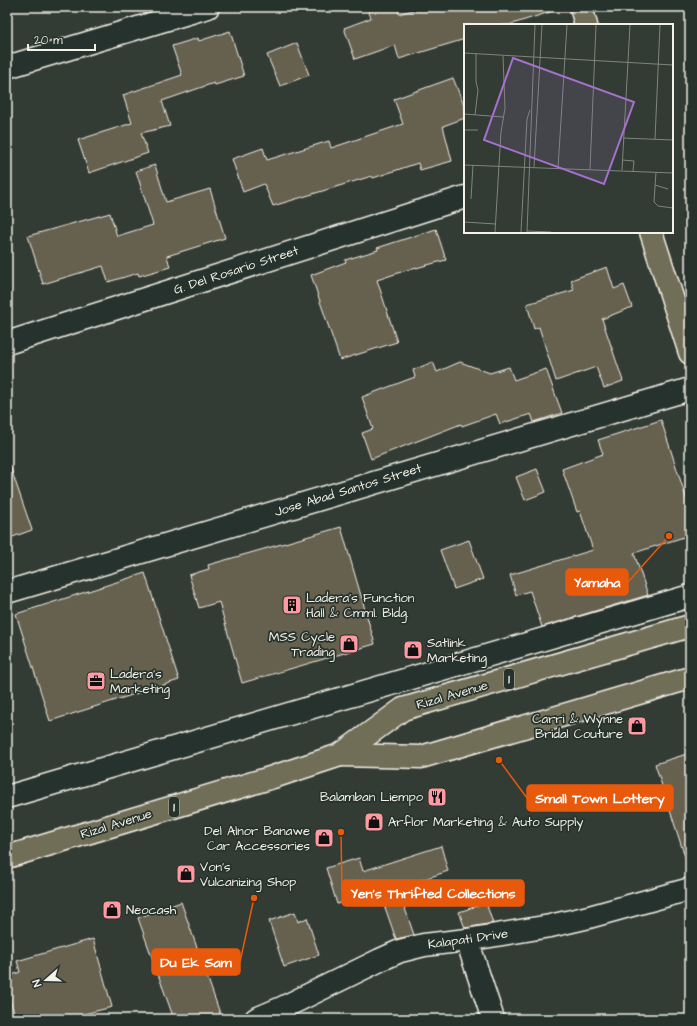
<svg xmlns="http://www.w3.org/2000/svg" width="697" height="1026" font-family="'Architects Daughter',sans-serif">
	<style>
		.building { fill: #66604f; stroke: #f4f1e8 }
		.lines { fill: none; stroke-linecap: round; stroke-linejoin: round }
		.minor-casing { stroke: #f4f1e8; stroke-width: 25 }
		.major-casing { stroke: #f4f1e8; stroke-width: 25 }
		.minor { stroke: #26332d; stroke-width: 22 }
		.major { stroke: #716e59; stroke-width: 22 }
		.labels { text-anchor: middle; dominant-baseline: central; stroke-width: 3.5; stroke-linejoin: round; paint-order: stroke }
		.shield { fill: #26332d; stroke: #b6b8b0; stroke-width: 1 }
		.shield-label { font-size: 12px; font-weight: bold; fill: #f4f1e8 }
		.street-label { font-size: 13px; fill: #f4f1e8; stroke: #26332d }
		.poi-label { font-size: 13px; fill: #f4f1e8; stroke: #26332d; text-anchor: start }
		.inset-road { fill: none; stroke: #80847c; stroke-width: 1 }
		.view { fill: #a571cd; fill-opacity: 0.15; stroke: #a571cd; stroke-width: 2 }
		.inset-edge { fill: none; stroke: #f4f1e8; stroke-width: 2 }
		.leader { fill: none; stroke: #e8590c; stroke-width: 1.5 }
		.callout-dot { fill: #e8590c; stroke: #26332d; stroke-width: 1.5 }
		.callout { fill: #e8590c; stroke: #e8590c; stroke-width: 1.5 }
		.callout-label { font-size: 14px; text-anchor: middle; font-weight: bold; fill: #fff }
	</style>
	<rect width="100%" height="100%" fill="#333c34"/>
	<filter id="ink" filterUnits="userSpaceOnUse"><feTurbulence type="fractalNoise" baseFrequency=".025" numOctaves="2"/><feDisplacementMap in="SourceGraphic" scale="8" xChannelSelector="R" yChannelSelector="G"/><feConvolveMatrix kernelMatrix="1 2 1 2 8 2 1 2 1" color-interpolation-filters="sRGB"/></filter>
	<g filter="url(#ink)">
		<g class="building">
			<path d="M 367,7 L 397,7 L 399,14 L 423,7 L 553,7 L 553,11 L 509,25 L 465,25 L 465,39 L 399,59 L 395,45 L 355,59 L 344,28 L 371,18 Z"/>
			<path d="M 230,31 L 244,76 L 215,85 L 214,83 L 162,101 L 170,126 L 141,133 L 148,153 L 89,173 L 78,140 L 132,123 L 123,95 L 182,75 L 172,46 L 198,38 L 199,41 Z"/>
			<path d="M 297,43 L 309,75 L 280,86 L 267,55 Z"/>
			<path d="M 453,78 L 465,108 L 465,118 L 443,126 L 452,161 L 420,170 L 418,163 L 373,178 L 372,176 L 273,206 L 264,184 L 243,192 L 232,159 L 263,148 L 267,160 L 329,141 L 331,148 L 403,124 L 394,99 Z"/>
			<path d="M 155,165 L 166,202 L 210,189 L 225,238 L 167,256 L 170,267 L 139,276 L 138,273 L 108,282 L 103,266 L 43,284 L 28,236 L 110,213 L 117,236 L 153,225 L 136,171 Z"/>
			<path d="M 436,229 L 446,260 L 416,268 L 416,267 L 377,280 L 397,342 L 340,360 L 311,275 L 346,262 L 345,260 L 378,250 L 377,248 Z"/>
			<path d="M 607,267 L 614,289 L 624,285 L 632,307 L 602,319 L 623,381 L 604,388 L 596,367 L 556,381 L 539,327 L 534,329 L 527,304 L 574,290 L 571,280 Z"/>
			<path d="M 433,362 L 437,372 L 460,362 L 490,373 L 509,367 L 514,380 L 546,369 L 562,413 L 534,422 L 531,414 L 500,424 L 496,414 L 462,426 L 461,424 L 371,459 L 362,433 L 373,429 L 362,397 L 415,377 L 413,370 Z"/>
			<path d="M 661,420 L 690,510 L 690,535 L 634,553 L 648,595 L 542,627 L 530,591 L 516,595 L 510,575 L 593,550 L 580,511 L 577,512 L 562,469 L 603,454 L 598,440 Z"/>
			<path d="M 10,466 L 32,530 L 7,539 L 7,467 Z"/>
			<path d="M 537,469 L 546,492 L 525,500 L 516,477 Z"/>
			<path d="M 341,527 L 375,644 L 242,683 L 219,602 L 199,608 L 189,575 L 209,569 L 208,565 Z"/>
			<path d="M 469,540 L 483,579 L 454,589 L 440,550 Z"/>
			<path d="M 145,573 L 179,680 L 50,721 L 16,614 Z"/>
			<path d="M 690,753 L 690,860 L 686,860 L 655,764 Z"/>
			<path d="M 441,846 L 448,871 L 398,888 L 414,935 L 396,939 L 380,893 L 373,895 L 372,893 L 337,904 L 326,868 L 359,858 L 363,871 Z"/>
			<path d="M 181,902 L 222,1019 L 174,1019 L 138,918 Z"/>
			<path d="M 486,903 L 493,923 L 465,928 L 459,912 Z"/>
			<path d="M 295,912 L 298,922 L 307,918 L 319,955 L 284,967 L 269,921 Z"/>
			<path d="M 93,939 L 112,1007 L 64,1019 L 16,1019 L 7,990 L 7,977 L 20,972 L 17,961 Z"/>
		</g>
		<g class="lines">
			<defs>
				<g id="minor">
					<path d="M 7,67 L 208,7"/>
					<path d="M 7,343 L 465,197"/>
					<path d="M 7,592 L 690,389"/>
					<path d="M 7,797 L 690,596"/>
					<path d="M 467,940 L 493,1019"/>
					<path d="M 256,1019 L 282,1008 L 380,960 L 400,951 L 424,945 L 467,940 L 550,926 L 589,917 L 690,889"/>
				</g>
				<g id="major">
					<path d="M 581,7 L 586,25"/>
					<path d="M 651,232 L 690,353"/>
					<path d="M 340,755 L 421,757 L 690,678"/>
					<path d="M 7,857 L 273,777 L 340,755 L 403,709 L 690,626"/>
				</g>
			</defs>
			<use href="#minor" class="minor-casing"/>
			<use href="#major" class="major-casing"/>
			<use href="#minor" class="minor"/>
			<use href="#major" class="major"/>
		</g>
	</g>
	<defs>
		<symbol id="building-square" viewBox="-11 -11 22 22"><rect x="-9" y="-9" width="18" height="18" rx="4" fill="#ff9aa2" stroke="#26332d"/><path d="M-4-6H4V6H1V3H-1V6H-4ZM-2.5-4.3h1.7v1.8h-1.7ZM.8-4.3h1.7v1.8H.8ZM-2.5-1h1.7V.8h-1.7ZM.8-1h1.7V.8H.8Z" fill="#111"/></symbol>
		<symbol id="shop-square" viewBox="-11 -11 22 22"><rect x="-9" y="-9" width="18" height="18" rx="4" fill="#ff9aa2" stroke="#26332d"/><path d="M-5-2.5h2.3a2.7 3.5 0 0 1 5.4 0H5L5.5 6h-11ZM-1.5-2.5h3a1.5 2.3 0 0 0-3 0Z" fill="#111"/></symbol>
		<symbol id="office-square" viewBox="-11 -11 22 22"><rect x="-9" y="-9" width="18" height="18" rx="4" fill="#ff9aa2" stroke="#26332d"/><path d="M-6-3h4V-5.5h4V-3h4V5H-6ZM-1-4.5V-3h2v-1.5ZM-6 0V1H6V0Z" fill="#111"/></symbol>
		<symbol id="restaurant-square" viewBox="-11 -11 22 22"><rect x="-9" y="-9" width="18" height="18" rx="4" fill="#ff9aa2" stroke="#26332d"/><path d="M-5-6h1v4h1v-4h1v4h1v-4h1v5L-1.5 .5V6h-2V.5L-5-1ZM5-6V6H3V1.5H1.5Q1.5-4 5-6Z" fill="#111"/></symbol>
	</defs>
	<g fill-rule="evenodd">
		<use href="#building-square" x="281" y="594" width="22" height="22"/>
		<use href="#shop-square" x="338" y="633" width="22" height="22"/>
		<use href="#shop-square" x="402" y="639" width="22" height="22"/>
		<use href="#office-square" x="85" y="670" width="22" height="22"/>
		<use href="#shop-square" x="626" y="715" width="22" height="22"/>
		<use href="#restaurant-square" x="426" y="786" width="22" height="22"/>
		<use href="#shop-square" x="363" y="811" width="22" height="22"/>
		<use href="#shop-square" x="313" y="827" width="22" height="22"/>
		<use href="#shop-square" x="175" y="863" width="22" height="22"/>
		<use href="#shop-square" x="101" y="899" width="22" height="22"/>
	</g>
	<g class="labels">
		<g class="shield">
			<rect x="504" y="669" width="10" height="20" rx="3"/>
			<rect x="169" y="797" width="10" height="20" rx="3"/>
		</g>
		<g class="shield-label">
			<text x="509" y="679">1</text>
			<text x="174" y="807">1</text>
		</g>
		<g class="street-label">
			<text transform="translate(236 270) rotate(-18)">G. Del Rosario Street</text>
			<text transform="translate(348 490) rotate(-17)">Jose Abad Santos Street</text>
			<text transform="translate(452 695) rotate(-16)">Rizal Avenue</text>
			<text transform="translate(116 824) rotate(-17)">Rizal Avenue</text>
			<text transform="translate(468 939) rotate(-8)">Kalapati Drive</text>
		</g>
		<g class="poi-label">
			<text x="306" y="598">Ladera's Function<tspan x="306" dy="15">Hall &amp; Cmml. Bldg.</tspan></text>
			<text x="335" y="637" text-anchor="end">MSS Cycle<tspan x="335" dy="15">Trading</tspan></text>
			<text x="427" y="643">Satlink<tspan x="427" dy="15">Marketing</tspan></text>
			<text x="110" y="674">Ladera’s<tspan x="110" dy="15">Marketing</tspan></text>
			<text x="623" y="719" text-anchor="end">Carri &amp; Wynne<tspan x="623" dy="15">Bridal Couture</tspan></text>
			<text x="423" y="797" text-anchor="end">Balamban Liempo</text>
			<text x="388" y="822">Arflor Marketing &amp; Auto Supply</text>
			<text x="310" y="831" text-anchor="end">Del Alnor Banawe<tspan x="310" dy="15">Car Accessories</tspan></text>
			<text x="200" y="867">Von's<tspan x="200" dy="15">Vulcanizing Shop</tspan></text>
			<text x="126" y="910">Neocash</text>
		</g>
	</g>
	<g transform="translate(464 24)">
		<rect width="209" height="209" fill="#333c34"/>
		<path class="inset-road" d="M 0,29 L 209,41M 0,90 L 39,93M 11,91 L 14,66 L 12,58 L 12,30M 0,106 L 14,106M 159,114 L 209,116M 191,115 L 196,1M 158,136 L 170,137 L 169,147M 0,141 L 209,149M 70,143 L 78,1M 94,144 L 103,1M 126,145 L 132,1M 158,146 L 166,1M 192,148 L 190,178 L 194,182 L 209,184M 191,161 L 204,165M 7,175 L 9,141M 0,198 L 32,200M 63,207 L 87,208M 31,208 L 37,108 L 41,84 L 39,32M 57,208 L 63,95 L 66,86M 63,208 L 71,1"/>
		<path class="view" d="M 49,34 L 170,78 L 140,160 L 20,116 Z"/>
		<rect width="209" height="209" class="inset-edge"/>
	</g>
	<path class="leader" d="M669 536L628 582M499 760L527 798M341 832L342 893M254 898L240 962"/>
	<g class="callout-dot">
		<circle cx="669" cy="536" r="4"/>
		<circle cx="499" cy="760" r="4"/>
		<circle cx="341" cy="832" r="4"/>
		<circle cx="254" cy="898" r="4"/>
	</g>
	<g class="callout">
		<rect x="566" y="569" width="62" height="26" rx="4"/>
		<rect x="527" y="785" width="146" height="26" rx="4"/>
		<rect x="342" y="880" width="182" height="26" rx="4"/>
		<rect x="152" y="949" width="88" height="26" rx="4"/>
	</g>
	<g class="callout-label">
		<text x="597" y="587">Yamaha</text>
		<text x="600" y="803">Small Town Lottery</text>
		<text x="433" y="898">Yen's Thrifted Collections</text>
		<text x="196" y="967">Du Ek Sam</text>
	</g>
	<rect width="697" height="1026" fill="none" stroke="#26332d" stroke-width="24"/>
	<rect x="12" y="12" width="673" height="1002" fill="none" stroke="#f4f1e8" stroke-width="1.5" filter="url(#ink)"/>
	<g transform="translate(46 980) rotate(250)" stroke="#26332d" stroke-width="3" paint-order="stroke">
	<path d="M0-3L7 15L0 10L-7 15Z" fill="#f4f1e8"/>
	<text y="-6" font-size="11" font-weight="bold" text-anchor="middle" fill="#f4f1e8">N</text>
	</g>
	<path d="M28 44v6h67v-6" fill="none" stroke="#f4f1e8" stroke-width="2"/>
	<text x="34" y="44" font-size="12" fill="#f4f1e8" stroke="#26332d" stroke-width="3" paint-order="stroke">20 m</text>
</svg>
